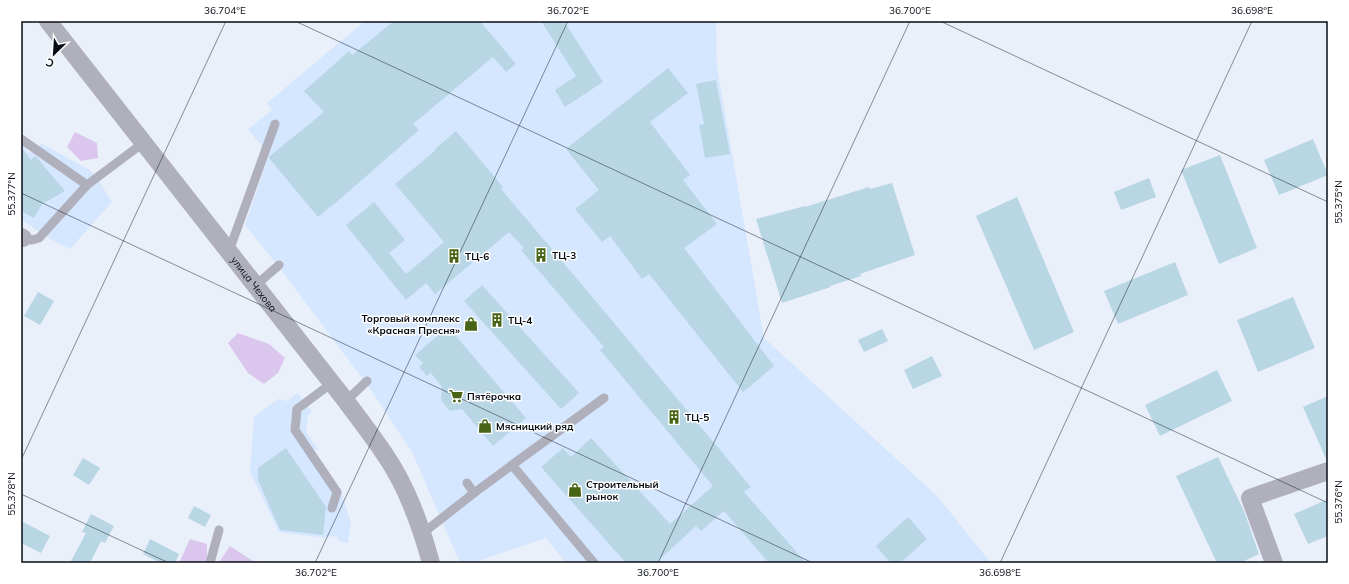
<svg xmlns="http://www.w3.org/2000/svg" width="1349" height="584" font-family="Mulish,sans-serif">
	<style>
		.built { fill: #d5e6ff }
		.green { fill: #dbc6ee }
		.building { fill: #b9d6e5 }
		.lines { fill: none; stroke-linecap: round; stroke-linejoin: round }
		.lane { stroke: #afb0bc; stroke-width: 9 }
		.street { stroke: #afb0bc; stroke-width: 18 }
		.ticks { fill: none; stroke: #080d15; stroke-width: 1; stroke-opacity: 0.45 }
		.labels { text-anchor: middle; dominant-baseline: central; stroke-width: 3; stroke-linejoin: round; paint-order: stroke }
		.poi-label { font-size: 10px; font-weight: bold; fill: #080d15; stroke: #fff; text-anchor: start }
		.street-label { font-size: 10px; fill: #080d15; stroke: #fff }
		.neatline { fill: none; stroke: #080d15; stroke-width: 1.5 }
		.ticks-label { font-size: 10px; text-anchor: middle; fill: #080d15 }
	</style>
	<rect width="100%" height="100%" fill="#eaf0fa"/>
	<g class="built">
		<path d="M 365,21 L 716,21 L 717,67 L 764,338 L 937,496 L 991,563 L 566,563 L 546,538 L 473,563 L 460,563 L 412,452 L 371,390 L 278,266 L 245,225 L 269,155 L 248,129 L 272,110 L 267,103 Z"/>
		<path d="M 21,142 L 29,153 L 42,144 L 90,170 L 99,181 L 112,202 L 70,249 L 48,238 L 21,219 Z"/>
		<path d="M 298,393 L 312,412 L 308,415 L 306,432 L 318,449 L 314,451 L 341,491 L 351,522 L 348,543 L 340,542 L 340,540 L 338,540 L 338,537 L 327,536 L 326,538 L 279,532 L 250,472 L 254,417 L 278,399 L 287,401 Z"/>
	</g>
	<g class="green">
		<path d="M 75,132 L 97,143 L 98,158 L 81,161 L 67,147 Z"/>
		<path d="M 238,333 L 269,344 L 285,358 L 278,373 L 264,384 L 248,373 L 228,343 Z"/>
		<path d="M 190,539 L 207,544 L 207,563 L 179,563 Z"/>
		<path d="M 230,546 L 253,561 L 267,561 L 271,563 L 221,563 L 220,561 Z"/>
	</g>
	<g class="building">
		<path d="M 394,21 L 480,21 L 516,64 L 506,72 L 493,57 L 413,124 L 419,130 L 331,207 L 331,206 L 318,217 L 269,158 L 270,156 L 324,112 L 304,91 L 349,51 L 352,55 Z"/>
		<path d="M 541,21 L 564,21 L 603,82 L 565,107 L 555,90 L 576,76 Z"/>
		<path d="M 668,68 L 688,93 L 650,122 L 690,175 L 683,180 L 717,224 L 684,248 L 774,366 L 743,392 L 649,274 L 642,279 L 610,236 L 602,242 L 575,209 L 599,190 L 566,149 Z"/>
		<path d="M 716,80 L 730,154 L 705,158 L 699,125 L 704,124 L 696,84 Z"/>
		<path d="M 456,131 L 503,187 L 501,189 L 610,318 L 751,487 L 744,492 L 806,563 L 769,563 L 724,511 L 701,531 L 696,526 L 656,563 L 626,563 L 541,467 L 563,448 L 571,457 L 591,438 L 670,524 L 713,486 L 600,350 L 604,347 L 521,250 L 524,248 L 509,232 L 435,294 L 426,283 L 406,300 L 346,225 L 374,202 L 405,240 L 389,253 L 406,274 L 444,242 L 395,184 L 436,150 L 435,149 Z"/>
		<path d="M 1313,139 L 1328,175 L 1279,195 L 1264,160 Z"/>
		<path d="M 21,147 L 31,160 L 35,156 L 37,158 L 65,191 L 42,204 L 34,218 L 21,211 Z"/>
		<path d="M 1220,155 L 1257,248 L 1219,264 L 1181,170 Z"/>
		<path d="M 1149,178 L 1156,197 L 1121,210 L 1114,192 Z"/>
		<path d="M 892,183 L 915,255 L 860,274 L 861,276 L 830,286 L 831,287 L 782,303 L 756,219 L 805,206 L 805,207 L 869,187 L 870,189 Z"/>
		<path d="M 1017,197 L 1074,332 L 1034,350 L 976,216 Z"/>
		<path d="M 1175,262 L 1188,295 L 1118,324 L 1104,291 Z"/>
		<path d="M 482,285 L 579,393 L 561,409 L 464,301 Z"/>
		<path d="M 38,292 L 54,301 L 40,325 L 24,316 Z"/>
		<path d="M 1293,297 L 1315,348 L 1258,372 L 1237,320 Z"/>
		<path d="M 448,327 L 526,418 L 493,446 L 462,409 L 450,411 L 441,400 L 442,387 L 431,373 L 427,376 L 419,367 L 423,363 L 415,355 Z"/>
		<path d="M 882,329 L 888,341 L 864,352 L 858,340 Z"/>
		<path d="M 932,356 L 942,376 L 913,389 L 904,370 Z"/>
		<path d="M 1217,370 L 1232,401 L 1160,436 L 1145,405 Z"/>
		<path d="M 1328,396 L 1328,461 L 1327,461 L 1303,407 Z"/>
		<path d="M 286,448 L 326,507 L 323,535 L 280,530 L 258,480 L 258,468 Z"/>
		<path d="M 1218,457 L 1244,511 L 1259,554 L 1240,563 L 1217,563 L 1176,476 Z"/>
		<path d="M 83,458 L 100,468 L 89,485 L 73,475 Z"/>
		<path d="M 1328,499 L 1328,536 L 1308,544 L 1294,514 Z"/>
		<path d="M 194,506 L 211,515 L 205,527 L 188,518 Z"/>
		<path d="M 91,514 L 114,526 L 105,543 L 101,541 L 90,563 L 70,563 L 86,533 L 82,532 Z"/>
		<path d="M 908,517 L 927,539 L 900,563 L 891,563 L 876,546 Z"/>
		<path d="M 21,521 L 50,536 L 41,553 L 21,543 Z"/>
		<path d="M 150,539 L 179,554 L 175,563 L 160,563 L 143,554 Z"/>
	</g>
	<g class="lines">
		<g class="lane">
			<path d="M 21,139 L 87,185"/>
			<path d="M 23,238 L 32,240 L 39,238 L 87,185 L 143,143"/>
			<path d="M 229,251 L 275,124"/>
			<path d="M 256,285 L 279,265"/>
			<path d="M 332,383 L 297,409 L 295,430 L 337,492 L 332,508"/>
			<path d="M 346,401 L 367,381"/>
			<path d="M 512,465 L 604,398"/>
			<path d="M 467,483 L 474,493"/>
			<path d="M 423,533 L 474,493 L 512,465 L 594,563"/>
			<path d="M 210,563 L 219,530"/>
		</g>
		<g class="street">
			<path id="s1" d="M 48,21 L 346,401 C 362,423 380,445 394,469 C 411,498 422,530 431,563"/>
			<path d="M 21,237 L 23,238"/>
			<path d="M 1274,563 L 1250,498 L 1328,471"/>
		</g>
	</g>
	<path class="ticks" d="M 295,21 L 1328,503M 940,21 L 1328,202M 21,193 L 813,563M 21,460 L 226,21M 21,494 L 169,563M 315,563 L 568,21M 658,563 L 910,21M 1000,563 L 1252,21"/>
	<defs>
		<symbol id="building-bare" viewBox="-9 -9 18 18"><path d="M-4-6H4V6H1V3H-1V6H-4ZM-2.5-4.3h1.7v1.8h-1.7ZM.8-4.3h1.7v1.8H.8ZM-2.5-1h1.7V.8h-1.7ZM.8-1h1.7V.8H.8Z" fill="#486416" stroke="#fff" stroke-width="2.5" paint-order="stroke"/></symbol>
		<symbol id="shop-bare" viewBox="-9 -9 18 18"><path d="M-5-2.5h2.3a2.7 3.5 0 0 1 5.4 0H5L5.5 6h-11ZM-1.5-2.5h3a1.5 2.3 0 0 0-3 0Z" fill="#486416" stroke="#fff" stroke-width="2.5" paint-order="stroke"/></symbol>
		<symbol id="supermarket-bare" viewBox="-9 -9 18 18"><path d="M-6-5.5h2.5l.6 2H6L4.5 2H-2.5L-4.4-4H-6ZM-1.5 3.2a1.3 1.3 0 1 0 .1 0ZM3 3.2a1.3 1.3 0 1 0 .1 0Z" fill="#486416" stroke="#fff" stroke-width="2.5" paint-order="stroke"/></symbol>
	</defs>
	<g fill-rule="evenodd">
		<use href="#building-bare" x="531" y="245" width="20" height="20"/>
		<use href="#building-bare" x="444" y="246" width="20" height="20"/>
		<use href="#building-bare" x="487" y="310" width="20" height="20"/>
		<use href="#shop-bare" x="461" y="314" width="20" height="20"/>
		<use href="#supermarket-bare" x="446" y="386" width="20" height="20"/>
		<use href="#building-bare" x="664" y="407" width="20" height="20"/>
		<use href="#shop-bare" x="475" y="416" width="20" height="20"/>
		<use href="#shop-bare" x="565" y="480" width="20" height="20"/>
	</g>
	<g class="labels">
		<g class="poi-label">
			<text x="552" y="255">ТЦ-3</text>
			<text x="465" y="256">ТЦ-6</text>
			<text x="460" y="318" text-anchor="end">Торговый комплекс<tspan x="460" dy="12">«Красная Пресня»</tspan></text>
			<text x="508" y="320">ТЦ-4</text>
			<text x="467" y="396">Пятёрочка</text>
			<text x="685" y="417">ТЦ-5</text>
			<text x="496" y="426">Мясницкий ряд</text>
			<text x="586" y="484">Строительный<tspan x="586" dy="12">рынок</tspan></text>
		</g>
		<g class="street-label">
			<text stroke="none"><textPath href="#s1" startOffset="334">улица Чехова</textPath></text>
		</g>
	</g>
	<rect width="1349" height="584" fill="none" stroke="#ffffff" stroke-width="44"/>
	<g transform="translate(54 54) rotate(205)" stroke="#ffffff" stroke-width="3" paint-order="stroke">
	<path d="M0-3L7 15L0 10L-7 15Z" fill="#080d15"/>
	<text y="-6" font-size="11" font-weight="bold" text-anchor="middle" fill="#080d15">С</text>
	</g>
	<rect x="22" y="22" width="1305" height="540" class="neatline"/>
	<g class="ticks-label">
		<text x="225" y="14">36.704°E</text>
		<text x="568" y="14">36.702°E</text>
		<text x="910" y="14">36.700°E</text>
		<text x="1252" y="14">36.698°E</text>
		<text transform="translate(11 194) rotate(-90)" y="4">55.377°N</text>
		<text transform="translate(1338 202) rotate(-90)" y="4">55.375°N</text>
		<text transform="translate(11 494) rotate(-90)" y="4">55.378°N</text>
		<text transform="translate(1338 502) rotate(-90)" y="4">55.376°N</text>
		<text x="316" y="576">36.702°E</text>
		<text x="658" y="576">36.700°E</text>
		<text x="1000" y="576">36.698°E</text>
	</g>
</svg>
